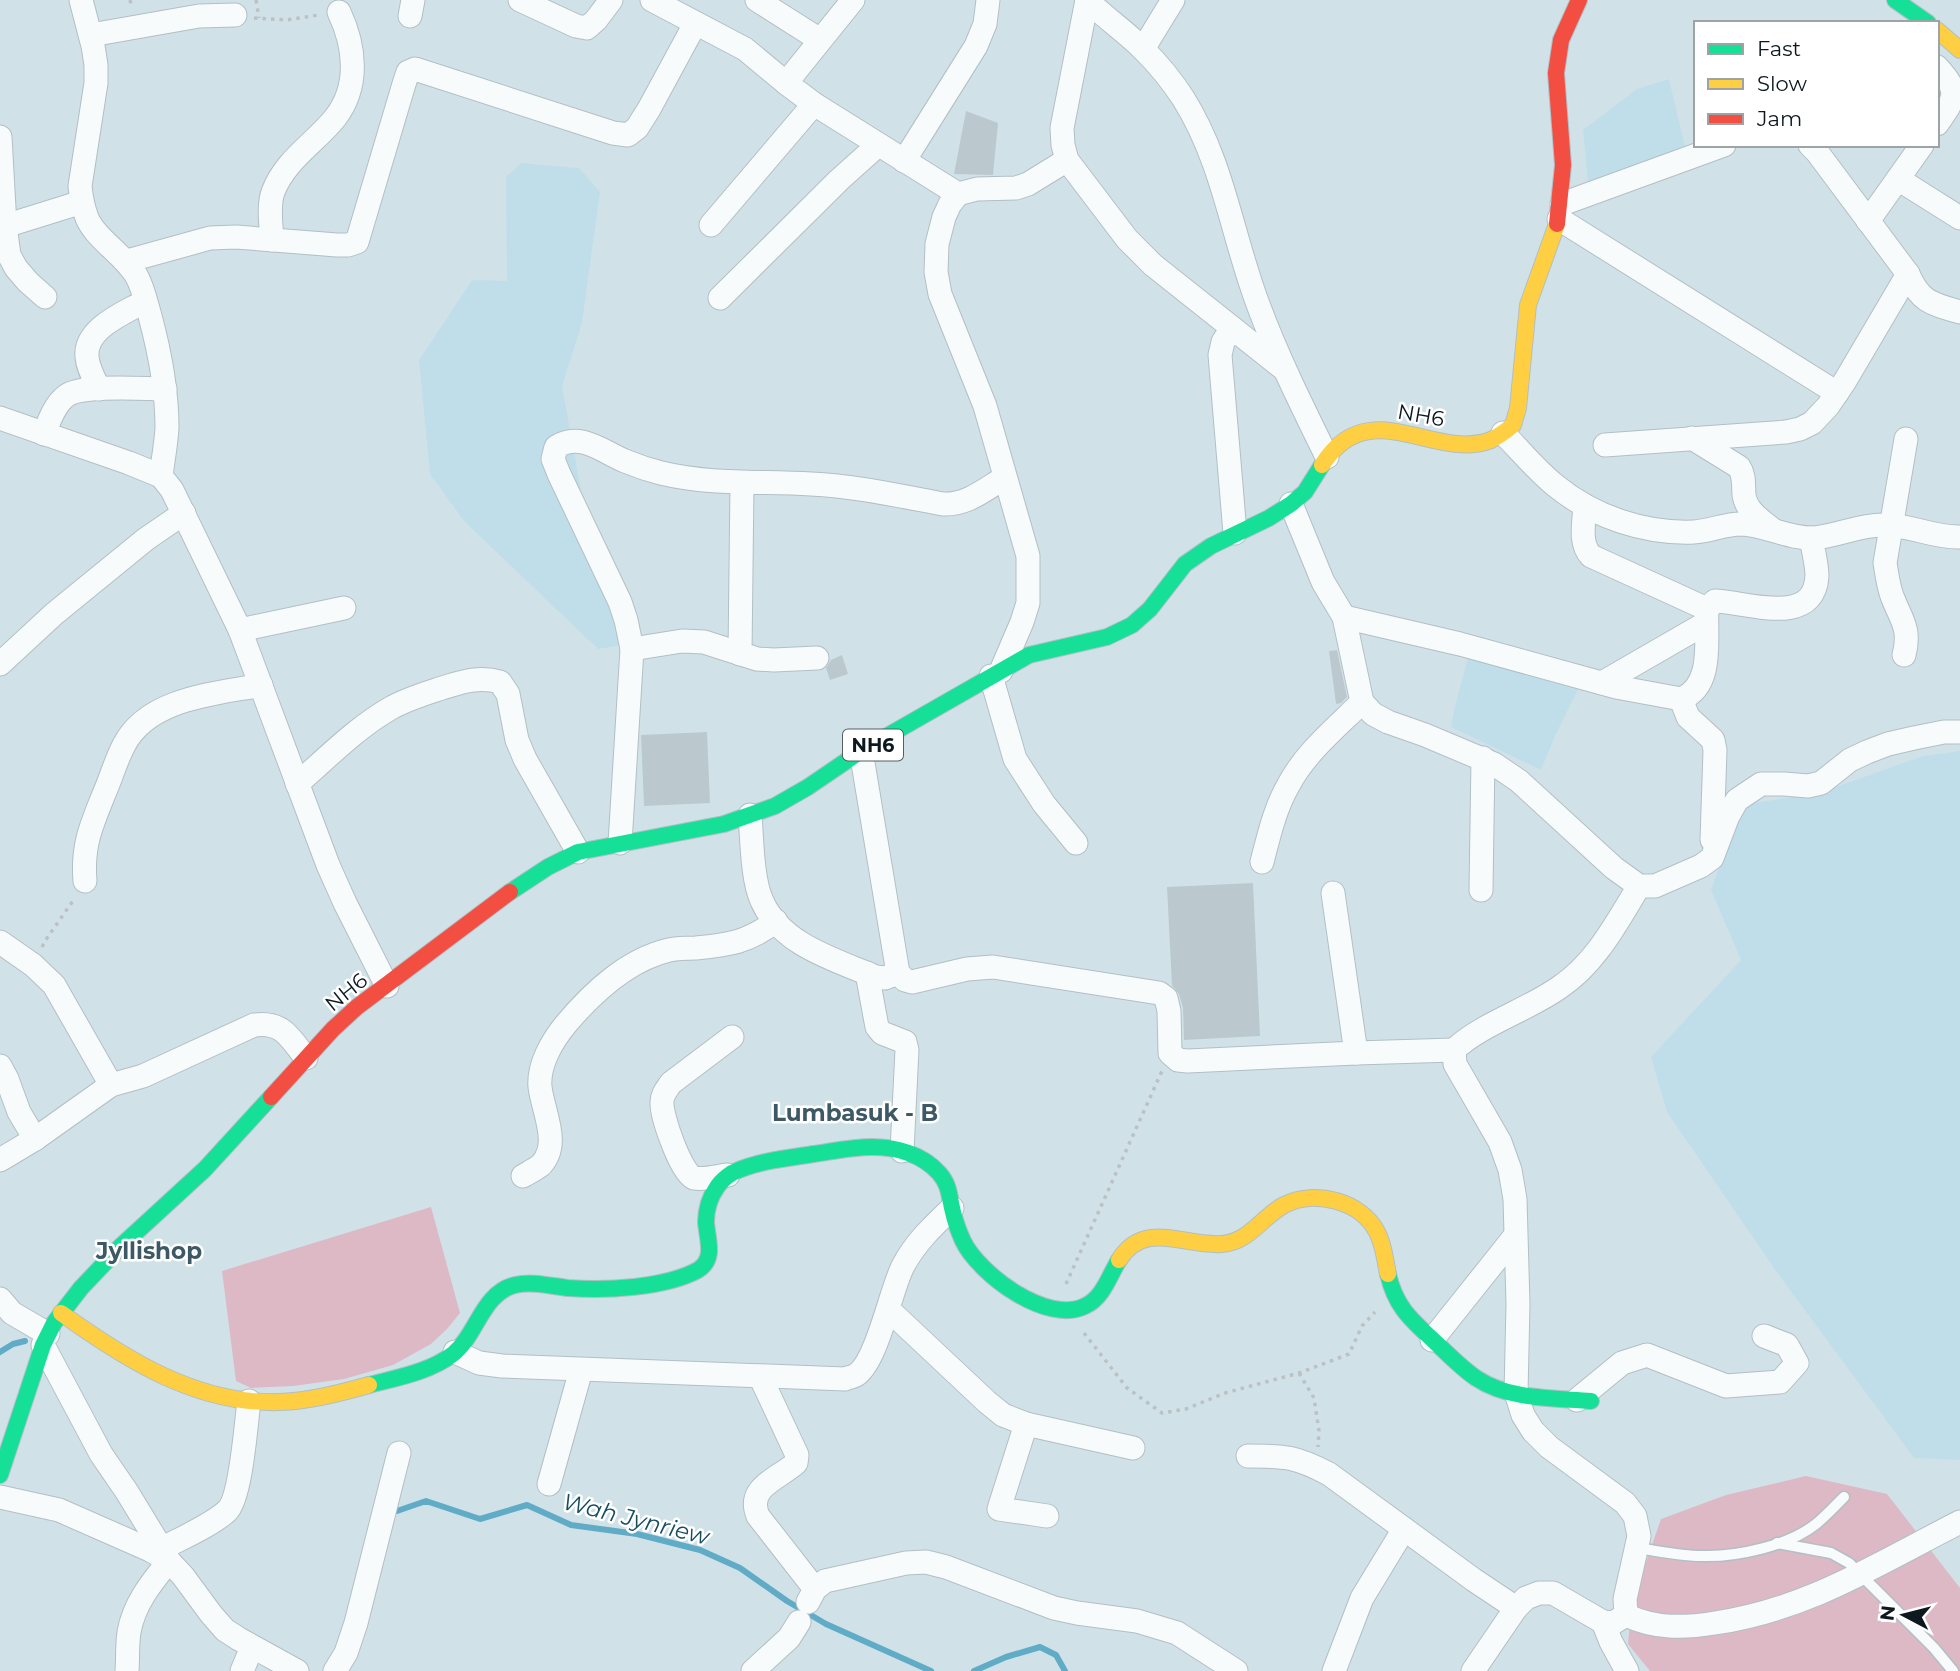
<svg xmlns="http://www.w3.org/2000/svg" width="1960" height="1671" font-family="Montserrat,sans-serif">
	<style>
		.built { fill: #c0deea }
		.green { fill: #ddb9c5 }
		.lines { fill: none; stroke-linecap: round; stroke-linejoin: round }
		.stream { stroke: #60acc6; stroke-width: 6 }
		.building { fill: #bbc9ce }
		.lane-casing { stroke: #b2bfc5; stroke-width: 13 }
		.street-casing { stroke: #b2bfc5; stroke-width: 25 }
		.fast-casing { stroke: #b2bfc5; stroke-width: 18 }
		.slow-casing { stroke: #b2bfc5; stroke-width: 18 }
		.jam-casing { stroke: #b2bfc5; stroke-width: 18 }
		.path { stroke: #bcc1c4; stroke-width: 3.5; stroke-dasharray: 3.5 5; stroke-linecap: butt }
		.lane { stroke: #f8fbfc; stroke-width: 10 }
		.street { stroke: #f8fbfc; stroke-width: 23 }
		.fast { stroke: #16e098; stroke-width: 16 }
		.slow { stroke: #ffcf43; stroke-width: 16 }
		.jam { stroke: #f24e42; stroke-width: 16 }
		.labels { text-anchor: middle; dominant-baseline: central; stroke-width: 5; stroke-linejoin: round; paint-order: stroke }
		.shield { fill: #fff; stroke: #565e62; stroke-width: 2 }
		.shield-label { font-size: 19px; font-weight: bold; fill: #0d191e }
		.street-label { font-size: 21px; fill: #0d191e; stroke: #fff }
		.neighbourhood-label { font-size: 23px; font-weight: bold; fill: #3d5965; stroke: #fff }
		.water-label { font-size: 23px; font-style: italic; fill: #174d60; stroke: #fff }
	</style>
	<rect width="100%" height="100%" fill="#d0e2e8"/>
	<g class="built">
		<path d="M 1669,79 L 1686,151 L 1589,193 L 1583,130 L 1637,89 Z"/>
		<path d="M 521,163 L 579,168 L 600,192 L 582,323 L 562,386 L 582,496 L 640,642 L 598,649 L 464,521 L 430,474 L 419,360 L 472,280 L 507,281 L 506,177 Z"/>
		<path d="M 1473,639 L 1584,677 L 1555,736 L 1541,770 L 1451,727 L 1455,706 Z"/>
		<path d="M 1960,751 L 1960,1460 L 1914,1458 L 1776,1271 L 1667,1112 L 1651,1057 L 1741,960 L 1711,890 L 1741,805 L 1819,793 L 1923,756 Z"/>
	</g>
	<g class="green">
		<path d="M 431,1207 L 460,1313 L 447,1329 L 431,1344 L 393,1365 L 344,1379 L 293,1386 L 251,1388 L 236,1381 L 222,1271 Z"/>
		<path d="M 1806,1476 L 1887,1494 L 1960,1588 L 1960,1671 L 1650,1671 L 1628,1644 L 1632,1602 L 1661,1519 L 1726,1495 Z"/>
	</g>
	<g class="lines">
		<g class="stream">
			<path d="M 0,1352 L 13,1344 L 25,1341"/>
			<path d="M 397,1511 L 426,1501 L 480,1519 L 527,1505 L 571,1525 L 637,1534 L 700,1550 L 740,1568 L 787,1601 L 826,1624 L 931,1671"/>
			<path d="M 974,1671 L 1006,1657 L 1040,1647 L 1056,1655 L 1065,1671"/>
		</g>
	</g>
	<g class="building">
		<path d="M 966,111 L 998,123 L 993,175 L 954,174 Z"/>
		<path d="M 1337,650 L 1347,697 L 1341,703 L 1336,704 L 1329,651 Z"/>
		<path d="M 842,655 L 848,674 L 830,680 L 826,668 L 831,660 Z"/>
		<path d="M 707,732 L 710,803 L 644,806 L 641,735 Z"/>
		<path d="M 1253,883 L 1260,1036 L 1184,1040 L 1183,1008 L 1179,994 L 1172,985 L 1167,887 Z"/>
	</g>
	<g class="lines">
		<defs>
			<g id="lane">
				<path d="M 1777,1543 L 1831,1553 L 1849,1563 L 1934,1648 L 1953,1671"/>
				<path d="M 1637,1548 C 1658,1551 1680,1556 1702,1556 C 1737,1557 1788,1546 1816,1524 C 1826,1516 1835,1506 1844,1497"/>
			</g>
			<g id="street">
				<path d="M 81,0 L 93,46 L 96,65 L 96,83 L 80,186 C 81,197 83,207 87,218 C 96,239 123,254 136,275 C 143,287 146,302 150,316 C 160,353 167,389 167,428 C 166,444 163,460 161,476"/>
				<path d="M 520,0 L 576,26 L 587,28 L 596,20 L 611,0"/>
				<path d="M 652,0 L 745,49 L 786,83 L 814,104 L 958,194"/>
				<path d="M 757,0 L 820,40"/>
				<path d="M 1087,0 C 1104,17 1125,31 1143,49 C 1157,63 1172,81 1183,98 C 1224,163 1232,237 1259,307 C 1278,358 1303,408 1327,457"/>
				<path d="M 1087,0 L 1062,128 L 1063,145 L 1067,160 L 1127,239 L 1153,265 L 1284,369"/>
				<path d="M 410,16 L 413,0"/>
				<path d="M 91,35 L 199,16 L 235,15"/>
				<path d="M 1143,49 L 1173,0"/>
				<path d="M 1937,67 C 1960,92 1956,97 1937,124"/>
				<path d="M 786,83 L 853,0"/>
				<path d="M 0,137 L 5,226 L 9,255 L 16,268 L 28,282 L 45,297"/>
				<path d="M 1810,145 L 1817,152 L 1908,274 C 1920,302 1932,304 1960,312"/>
				<path d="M 904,161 L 976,46 L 985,24 L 988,0"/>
				<path d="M 1898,179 L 1960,218"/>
				<path d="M 1562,204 L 1724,145"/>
				<path d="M 1559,219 L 1837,393"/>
				<path d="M 1868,221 L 1922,145"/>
				<path d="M 711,225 L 814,104"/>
				<path d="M 5,226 L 82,202"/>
				<path d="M 272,240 C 271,224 268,206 273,192 C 285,160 315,143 335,118 C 360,86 355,46 339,12"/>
				<path d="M 127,261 L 210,238 L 236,237 L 337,245 L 348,245 L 357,242 L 404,84 L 408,72 L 415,69 L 613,133 L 628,135 L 637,128 L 649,109 L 695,24"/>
				<path d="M 720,298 L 839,180 L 878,145"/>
				<path d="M 1232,328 L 1223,342 L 1220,355 L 1235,533"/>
				<path d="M 99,389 C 94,379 88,368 87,357 C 84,328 125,313 145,301"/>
				<path d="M 0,418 L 129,463 L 161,476 L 172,490 L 240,630 L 328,865 L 345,903 L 387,986"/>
				<path d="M 1503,433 C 1520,450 1537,471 1556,486 C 1594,517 1645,534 1694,532 C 1710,531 1725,524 1741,524 C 1766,525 1789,539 1814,538 C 1837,536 1859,525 1882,525 C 1909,524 1933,538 1960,537"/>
				<path d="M 44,434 C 49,421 55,404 66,396 C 82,384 144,389 165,389"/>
				<path d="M 1692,438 L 1739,467 C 1745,476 1743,484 1744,495 C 1746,511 1761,520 1773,530"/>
				<path d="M 1605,445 L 1786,432 L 1800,429 L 1812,423 L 1828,406 L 1845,381 L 1908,274"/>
				<path d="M 1291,504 L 1323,582 L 1344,617 L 1362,702 L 1373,714 L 1388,722 L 1425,735 L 1494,764 L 1519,781 L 1614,868 L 1639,886 L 1655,886 L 1701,866 L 1712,858 L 1728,816 L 1737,800 L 1761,784 L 1784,784 L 1808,786 L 1821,783 L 1850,760 L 1867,752 L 1888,744 L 1914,738 L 1944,732 L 1960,732"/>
				<path d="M 1585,506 C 1584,523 1579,543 1591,556 L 1707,609"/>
				<path d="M 1344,617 L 1460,644 L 1616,687 L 1681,699 C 1715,686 1705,637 1707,609 L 1715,601 C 1747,602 1814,628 1817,576 C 1817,564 1813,550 1811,538"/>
				<path d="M 240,630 L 344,608"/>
				<path d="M 632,649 L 682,641 L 704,642 L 757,659 L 774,660 L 817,658"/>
				<path d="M 740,654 L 742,483"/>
				<path d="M 1904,655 C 1911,628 1901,620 1892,596 C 1888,585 1887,574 1885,563 L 1906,439"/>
				<path d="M 0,664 L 54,614 L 146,539 L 184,513"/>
				<path d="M 1001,671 L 1022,622 L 1028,603 L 1028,556 L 985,406 L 940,294 L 936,272 L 937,244 L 944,217 L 950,204 L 958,194 L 977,189 L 1016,188 L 1028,184 L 1067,160"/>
				<path d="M 991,676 L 1015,759 L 1044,804 L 1076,843"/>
				<path d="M 1602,683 L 1706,623"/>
				<path d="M 1681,699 L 1688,717 L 1713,740 L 1715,750 L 1712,840"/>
				<path d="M 861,751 L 898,973 L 905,980 L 912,982 L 967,969 L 993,967 L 1159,993 L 1166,998 L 1169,1011 L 1170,1053 L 1178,1060 L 1188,1061 L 1356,1053 L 1454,1050"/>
				<path d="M 297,784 C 327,758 356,728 391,708 C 407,699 424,694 442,688 C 462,682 479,676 500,682 L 508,694 L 517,740 L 525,759 L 578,852"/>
				<path d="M 750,815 C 752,839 752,880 762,901 C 781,945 836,960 876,977 L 885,978 L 898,973"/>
				<path d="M 620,843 L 632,649 L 626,620 L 620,602 L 559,474 L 553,459 L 556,447 C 580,431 603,452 625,461 C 637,466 649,470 661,473 C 711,485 760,481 811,484 C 855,486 900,496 943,504 C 967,505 984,490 1004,478"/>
				<path d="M 1262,862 C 1269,835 1275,808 1289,784 C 1306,752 1337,727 1362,702"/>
				<path d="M 85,881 C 82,846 91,826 104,794 C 111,778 116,760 124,745 C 148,698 215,694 261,685"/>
				<path d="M 1639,886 C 1617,922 1596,963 1560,987 C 1528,1010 1481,1024 1454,1050 L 1455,1064 L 1500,1142 L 1510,1170 L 1515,1199 L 1518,1304 L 1516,1393 L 1523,1415 L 1533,1431 L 1549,1447 L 1625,1503 L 1635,1516 L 1639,1536 L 1625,1599 L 1626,1615 C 1655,1629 1684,1628 1715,1623 C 1809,1609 1877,1564 1960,1522"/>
				<path d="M 1481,890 L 1483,758"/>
				<path d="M 1333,893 L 1356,1053"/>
				<path d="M 0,942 L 33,965 L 54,985 L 111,1085"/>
				<path d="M 867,973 L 877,1027 L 882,1033 L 905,1042 L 907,1050 L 902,1151"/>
				<path d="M 0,1066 L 7,1079 L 19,1112 L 35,1139"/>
				<path d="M 0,1160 L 35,1139 L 111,1085 L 143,1076 L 254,1025 C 283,1021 290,1038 306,1058"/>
				<path d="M 728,1175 C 718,1176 704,1180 694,1178 C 682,1175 661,1116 662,1102 C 662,1094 667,1089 671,1083 L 732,1037"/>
				<path d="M 523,1176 C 528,1173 536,1169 541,1165 C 561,1144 543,1112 540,1087 C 538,1065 552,1041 566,1024 C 593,992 627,960 669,950 C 678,948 687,948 696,948 C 729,945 749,942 776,921"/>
				<path d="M 0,1299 L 12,1313 L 48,1334"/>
				<path d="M 889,1310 L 987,1402 L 1003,1415 L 1026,1424 L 1133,1448"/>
				<path d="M 1432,1340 L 1515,1236"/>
				<path d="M 43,1345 L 101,1454 L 127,1492 L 169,1561 C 151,1583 134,1604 129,1632 C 127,1645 128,1658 127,1671"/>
				<path d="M 455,1352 L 479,1363 L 502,1366 L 845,1379 C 849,1377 853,1377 856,1375 C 877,1362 891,1289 903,1266 C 915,1243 933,1226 952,1208"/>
				<path d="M 760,1376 L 797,1455 L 796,1463 C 778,1479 746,1487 758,1516 L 815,1589"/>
				<path d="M 1577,1400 L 1622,1363 L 1647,1355 L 1726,1386 L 1780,1382 L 1797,1363 L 1787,1345 L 1764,1336"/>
				<path d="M 1026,1424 L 999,1509 L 1047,1516"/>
				<path d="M 1248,1456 C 1285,1456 1295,1456 1329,1474 L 1474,1580 L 1516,1608"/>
				<path d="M 549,1484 L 581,1370"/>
				<path d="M 0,1497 L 59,1510 L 150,1550 L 169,1561 L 183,1576 L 211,1614 L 225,1630 L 239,1639 L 297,1671"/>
				<path d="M 161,1549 C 180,1539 212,1525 227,1511 C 241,1498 246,1424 249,1401"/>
				<path d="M 808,1602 L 815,1589 L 825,1581 L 906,1563 L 926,1562 L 946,1567 L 1054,1608 L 1077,1613 L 1137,1621 L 1177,1633 L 1236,1671"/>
				<path d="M 1603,1622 L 1611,1642 L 1627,1671"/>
				<path d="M 242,1671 L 252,1647"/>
				<path d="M 335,1671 L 346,1653 L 356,1623 L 399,1453"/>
				<path d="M 753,1671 L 789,1638 L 799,1622"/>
				<path d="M 1334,1671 L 1362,1598 L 1404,1529"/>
				<path d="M 1473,1671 L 1516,1608 L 1526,1598 L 1539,1593 L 1553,1593 L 1603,1622 L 1613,1623 L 1626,1615"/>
			</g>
			<g id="fast">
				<path d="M 1895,0 L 1928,23"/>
				<path d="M 510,892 L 548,867 L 578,852 L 724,824 L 775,806 L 808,787 L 861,751 L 1029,655 L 1107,637 L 1132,625 L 1150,609 L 1185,564 L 1211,546 L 1269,518 L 1291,504 L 1305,492 L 1322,465"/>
				<path d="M 1388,1274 C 1395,1305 1409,1318 1432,1339 C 1446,1352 1460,1367 1476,1378 C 1509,1400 1553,1398 1591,1401"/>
				<path d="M 369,1385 C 396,1378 430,1372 453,1354 C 477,1335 482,1293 515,1285 C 532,1281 551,1286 568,1288 C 605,1291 665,1288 698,1270 C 716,1259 707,1239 706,1222 C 706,1210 710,1197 717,1187 C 721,1181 726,1177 732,1173 C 757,1161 788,1158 814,1154 C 834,1151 853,1147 872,1147 C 896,1147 922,1154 939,1173 C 950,1185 949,1197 953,1212 C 955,1222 959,1232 963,1241 C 979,1274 1047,1325 1085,1306 C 1103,1298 1109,1276 1119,1260"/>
				<path d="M 0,1475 L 43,1345 L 54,1323 L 81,1288 L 120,1247 L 205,1169 L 271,1097"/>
			</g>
			<g id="slow">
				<path d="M 1937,30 L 1960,50"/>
				<path d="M 1322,465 C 1369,391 1434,462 1491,440 C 1499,436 1506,431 1513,425 L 1518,408 L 1528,305 L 1557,224"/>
				<path d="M 1119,1260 C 1145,1219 1184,1247 1222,1244 C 1249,1242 1262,1217 1284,1205 C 1315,1189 1361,1201 1377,1232 C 1384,1245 1385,1260 1388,1274"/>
				<path d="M 61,1313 C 125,1359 197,1405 280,1402 C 310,1401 340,1393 369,1385"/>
			</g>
			<g id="jam">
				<path d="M 1557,224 L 1563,165 L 1556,73 L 1561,40 L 1579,0"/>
				<path d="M 271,1097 L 333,1029 L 357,1007 L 510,892"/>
			</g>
		</defs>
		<use href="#lane" class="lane-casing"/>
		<use href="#street" class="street-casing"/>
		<use href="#fast" class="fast-casing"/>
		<use href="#slow" class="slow-casing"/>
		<use href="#jam" class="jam-casing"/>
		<g class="path">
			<path d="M 130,0 L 132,8"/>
			<path d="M 256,0 L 259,18"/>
			<path d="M 254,18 L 286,20 L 319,15"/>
			<path d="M 42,947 L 47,938 L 75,898"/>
			<path d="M 1066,1284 L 1162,1071"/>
			<path d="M 1084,1333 L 1127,1388 L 1162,1413 L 1186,1409 L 1225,1393 L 1299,1373 L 1349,1354 L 1362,1326 L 1375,1312"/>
			<path d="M 1299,1373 L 1314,1398 L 1319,1431 L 1318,1447"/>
		</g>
		<use href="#lane" class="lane"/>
		<use href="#street" class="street"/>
		<use href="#fast" class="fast"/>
		<use href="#slow" class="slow"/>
		<use href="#jam" class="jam"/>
	</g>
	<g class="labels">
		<rect class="shield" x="843" y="729.5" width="60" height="31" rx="5"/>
		<g class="shield-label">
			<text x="873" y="745">NH6</text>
		</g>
		<g class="street-label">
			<text transform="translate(1421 415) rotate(10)">NH6</text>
			<text transform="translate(346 992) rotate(-39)">NH6</text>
		</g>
		<g class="neighbourhood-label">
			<text x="855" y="1113">Lumbasuk - B</text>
			<text x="149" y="1251">Jyllishop</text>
		</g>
		<g class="water-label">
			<text transform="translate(636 1519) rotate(14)">Wah Jynriew</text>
		</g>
	</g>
	<rect x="1694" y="21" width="245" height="126" fill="#ffffff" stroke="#9ea3a5" stroke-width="2"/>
	<rect x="1708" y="44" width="35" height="10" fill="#16e098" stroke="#9ea3a5" stroke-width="2"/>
	<text x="1757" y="56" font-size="21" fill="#0d191e">Fast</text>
	<rect x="1708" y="79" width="35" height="10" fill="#ffcf43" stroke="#9ea3a5" stroke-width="2"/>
	<text x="1757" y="91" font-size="21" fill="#0d191e">Slow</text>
	<rect x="1708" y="114" width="35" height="10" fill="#f24e42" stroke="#9ea3a5" stroke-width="2"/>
	<text x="1757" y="126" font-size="21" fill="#0d191e">Jam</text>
	<g transform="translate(1904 1615) rotate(277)" stroke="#ffffff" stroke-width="5" paint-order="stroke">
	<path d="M0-5L12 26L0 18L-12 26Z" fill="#0d191e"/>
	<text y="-10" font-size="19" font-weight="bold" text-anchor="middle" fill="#0d191e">N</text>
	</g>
</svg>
